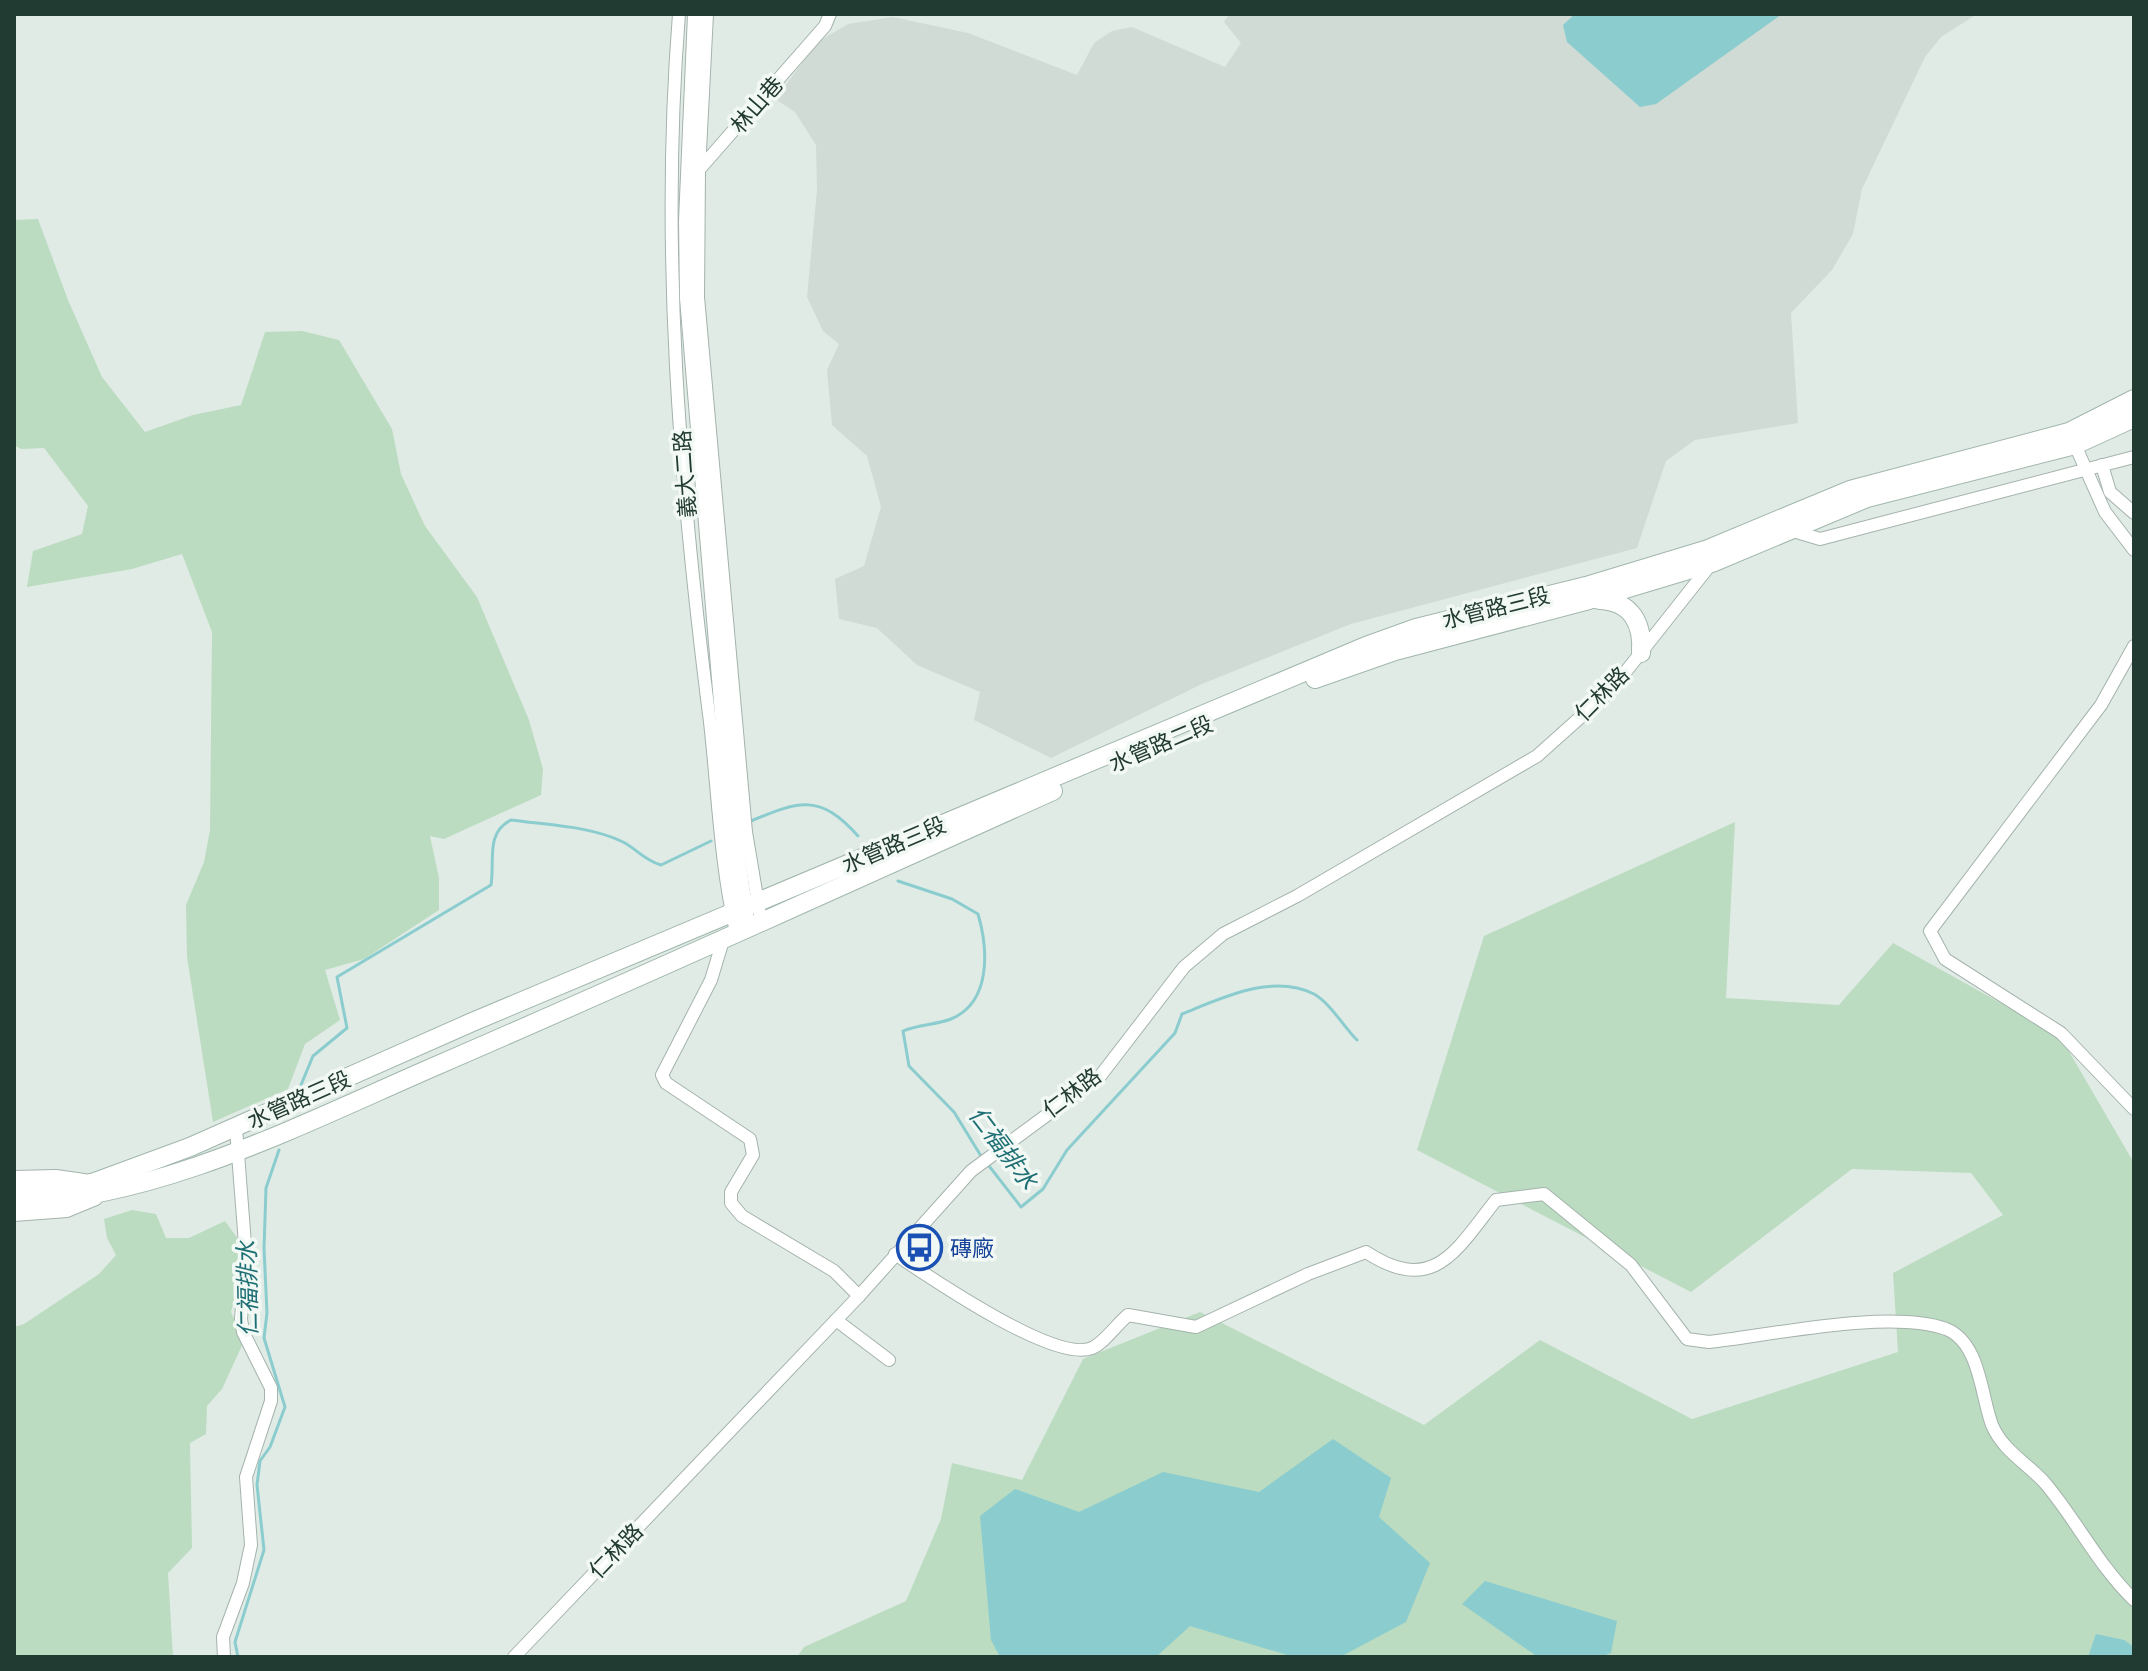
<svg xmlns="http://www.w3.org/2000/svg" width="2148" height="1671" font-family="'Roboto Condensed','Noto Sans TC',sans-serif">
	<style>
		.built { fill: #d0dbd5 }
		.green { fill: #bbdcc0 }
		.water { fill: #8bccce }
		.lines { fill: none; stroke-linecap: round; stroke-linejoin: round }
		.stream { stroke: #8bccce; stroke-width: 3 }
		.minor-casing { stroke: #a4b3ac; stroke-width: 14 }
		.tertiary-casing { stroke: #a4b3ac; stroke-width: 18 }
		.secondary-casing { stroke: #a0b7ac; stroke-width: 20 }
		.minor { stroke: #fff; stroke-width: 12 }
		.tertiary { stroke: #fff; stroke-width: 16 }
		.secondary { stroke: #fff; stroke-width: 18 }
		.labels { text-anchor: middle; dominant-baseline: central; stroke-width: 7; stroke-linejoin: round; paint-order: stroke }
		.street-label { font-size: 22px; fill: #223b32; stroke: #f2f8f4 }
		.transit-label { font-size: 22px; fill: #164399; stroke: #f2f8f4; text-anchor: start }
		.water-label { font-size: 24px; font-style: italic; fill: #1f7075; stroke: #f2f8f4 }
	</style>
	<rect width="100%" height="100%" fill="#e1ebe6"/>
	<path class="built" d="M 1229,14 L 1977,14 L 1941,37 L 1925,57 L 1862,189 L 1853,234 L 1832,270 L 1791,313 L 1798,423 L 1695,440 L 1666,461 L 1637,548 L 1351,624 L 1202,684 L 1051,758 L 974,720 L 980,692 L 917,665 L 877,628 L 839,619 L 835,579 L 864,566 L 881,507 L 867,456 L 832,425 L 827,370 L 839,344 L 823,331 L 807,297 L 817,190 L 816,145 L 795,112 L 775,99 L 819,41 L 848,24 L 893,17 L 968,33 L 1077,75 L 1094,43 L 1112,31 L 1132,27 L 1225,67 L 1241,43 L 1224,22 Z"/>
	<g class="green">
		<path d="M 38,219 L 68,300 L 102,377 L 145,432 L 193,415 L 241,405 L 265,332 L 302,331 L 339,340 L 392,429 L 401,474 L 425,526 L 477,597 L 529,720 L 543,769 L 541,795 L 444,839 L 430,836 L 439,878 L 439,910 L 364,959 L 325,970 L 340,1020 L 305,1044 L 288,1089 L 213,1122 L 187,957 L 186,905 L 204,862 L 210,830 L 212,632 L 182,554 L 132,569 L 27,587 L 33,551 L 82,534 L 88,506 L 44,448 L 21,449 L 14,445 L 14,220 Z"/>
		<path d="M 1735,822 L 1726,998 L 1839,1005 L 1893,943 L 2060,1036 L 2134,1163 L 2134,1657 L 797,1657 L 804,1647 L 906,1601 L 941,1519 L 952,1463 L 1022,1480 L 1083,1359 L 1200,1312 L 1424,1425 L 1540,1340 L 1692,1419 L 1898,1352 L 1893,1273 L 2003,1215 L 1971,1173 L 1852,1169 L 1691,1292 L 1417,1150 L 1484,936 Z"/>
		<path d="M 132,1210 L 156,1214 L 166,1238 L 189,1238 L 225,1221 L 238,1239 L 240,1275 L 231,1312 L 244,1341 L 222,1389 L 207,1406 L 206,1434 L 190,1443 L 192,1548 L 168,1573 L 173,1657 L 14,1657 L 14,1327 L 24,1324 L 99,1274 L 116,1255 L 107,1238 L 104,1219 Z"/>
	</g>
	<g class="water">
		<path d="M 1575,14 L 1782,14 L 1656,104 L 1640,107 L 1567,42 L 1563,25 Z"/>
		<path d="M 1333,1439 L 1391,1478 L 1379,1517 L 1430,1563 L 1406,1622 L 1340,1657 L 1294,1657 L 1190,1626 L 1156,1657 L 1000,1657 L 991,1640 L 980,1516 L 1015,1489 L 1079,1512 L 1163,1472 L 1259,1492 Z"/>
		<path d="M 1485,1581 L 1617,1621 L 1611,1653 L 1600,1657 L 1538,1657 L 1462,1604 Z"/>
		<path d="M 2096,1634 L 2124,1640 L 2134,1647 L 2134,1657 L 2088,1657 Z"/>
	</g>
	<g class="lines">
		<g class="stream">
			<path d="M 751,821 C 799,801 820,793 858,836"/>
			<path d="M 898,881 L 952,899 L 978,914 C 988,948 992,1002 951,1019 C 936,1025 919,1024 903,1031 L 909,1066 L 954,1112 L 981,1156"/>
			<path d="M 301,1085 L 313,1056 L 347,1028 L 337,977 L 491,885 C 495,861 485,833 511,820 C 547,825 591,826 623,842 C 638,850 644,860 661,865 L 711,841"/>
			<path d="M 986,1162 L 1021,1207 L 1043,1189 L 1067,1150 L 1175,1033 L 1182,1014 C 1222,998 1272,973 1314,994 C 1330,1003 1344,1027 1357,1040"/>
			<path d="M 238,1657 L 235,1642 L 264,1550 L 257,1485 L 260,1461 L 270,1447 L 285,1407 L 264,1338 L 267,1313 L 264,1248 L 266,1188 L 279,1150"/>
		</g>
		<defs>
			<g id="minor">
				<path d="M 679,14 C 660,250 680,488 710,722 C 718,792 720,863 736,932"/>
				<path d="M 707,14 L 699,171 L 698,297 L 746,832 L 761,921"/>
				<path d="M 697,172 L 825,26 L 830,14"/>
				<path d="M 2075,445 L 2105,512 L 2134,550"/>
				<path d="M 2102,465 L 2110,492 L 2134,513"/>
				<path d="M 1790,530 L 1820,539 L 2134,457"/>
				<path d="M 2134,646 L 2101,705 L 1930,931 L 1945,959 L 2061,1033 L 2134,1109"/>
				<path d="M 724,937 L 711,980 L 662,1075 L 666,1083 L 750,1139 L 753,1155 L 731,1192 L 731,1203 L 742,1216 L 834,1271 L 859,1296"/>
				<path d="M 14,1177 L 56,1176 L 84,1180"/>
				<path d="M 14,1215 L 67,1211 L 96,1199"/>
				<path d="M 895,1254 C 928,1276 1055,1364 1092,1348 C 1104,1343 1117,1324 1128,1315 L 1196,1327 L 1308,1274 L 1366,1252 C 1434,1297 1457,1249 1496,1200 L 1544,1194 L 1631,1265 L 1687,1339 L 1709,1342 C 1771,1335 1890,1309 1946,1329 C 1980,1342 1981,1396 1992,1425 C 2003,1451 2027,1463 2045,1483 C 2077,1521 2098,1565 2134,1600"/>
				<path d="M 836,1320 L 889,1360"/>
				<path d="M 224,1657 L 223,1637 L 243,1583 L 251,1545 L 246,1477 L 271,1401 L 271,1388 L 243,1332 L 241,1319 L 246,1257 L 236,1128"/>
				<path d="M 514,1657 L 859,1296 L 971,1171 L 1101,1075 L 1184,967 L 1223,934 L 1297,896 L 1537,756 L 1612,689 L 1711,564"/>
			</g>
			<path id="tertiary" d="M 696,14 L 687,221 L 688,298 L 733,833 L 747,927"/>
			<g id="secondary">
				<path d="M 1599,600 C 1632,601 1643,624 1641,653"/>
				<path d="M 1315,679 L 1395,651 L 1589,600 L 1712,563 L 1867,498 L 2075,445 L 2134,418"/>
				<path d="M 14,1189 L 67,1188 L 95,1182 L 190,1147 L 470,1023 L 1366,646 L 1416,628 L 1586,586 L 1708,549 L 1850,490 L 2069,432 L 2134,399"/>
				<path d="M 14,1203 C 159,1199 306,1122 438,1065 C 644,976 848,883 1053,791"/>
			</g>
		</defs>
		<use href="#minor" class="minor-casing"/>
		<use href="#tertiary" class="tertiary-casing"/>
		<use href="#secondary" class="secondary-casing"/>
		<use href="#minor" class="minor"/>
		<use href="#tertiary" class="tertiary"/>
		<use href="#secondary" class="secondary"/>
	</g>
	<defs>
		<symbol id="bus-ring" viewBox="-11 -11 22 22"><circle r="9.5" fill="#f2f8f4" stroke="#1a4fb4" stroke-width="1.5"/><path d="M-5-6H5V4H4V6H2V4H-2V6H-4V4H-5ZM-3.5-4V0h7V-4ZM-3.5 1.2v1.5H-2V1.2ZM2 1.2v1.5H3.5V1.2Z" fill="#1a4fb4"/></symbol>
	</defs>
	<g fill-rule="evenodd">
		<use href="#bus-ring" x="894" y="1222" width="51" height="51"/>
	</g>
	<g class="labels">
		<g class="street-label">
			<text transform="translate(757 105) rotate(-49)">林山巷</text>
			<text transform="translate(685 474) rotate(-94)">義大二路</text>
			<text transform="translate(1496 608) rotate(-14)">水管路三段</text>
			<text transform="translate(1602 694) rotate(-45)">仁林路</text>
			<text transform="translate(1161 744) rotate(-23)">水管路二段</text>
			<text transform="translate(894 845) rotate(-23)">水管路三段</text>
			<text transform="translate(1072 1093) rotate(-37)">仁林路</text>
			<text transform="translate(299 1100) rotate(-24)">水管路三段</text>
			<text transform="translate(616 1551) rotate(-46)">仁林路</text>
		</g>
		<g class="transit-label">
			<text x="950" y="1248">磚廠</text>
		</g>
		<g class="water-label">
			<text transform="translate(1003 1148) rotate(53)">仁福排水</text>
			<text transform="translate(248 1289) rotate(-91)">仁福排水</text>
		</g>
	</g>
	<rect width="2148" height="1671" fill="none" stroke="#223b32" stroke-width="32"/>
</svg>
